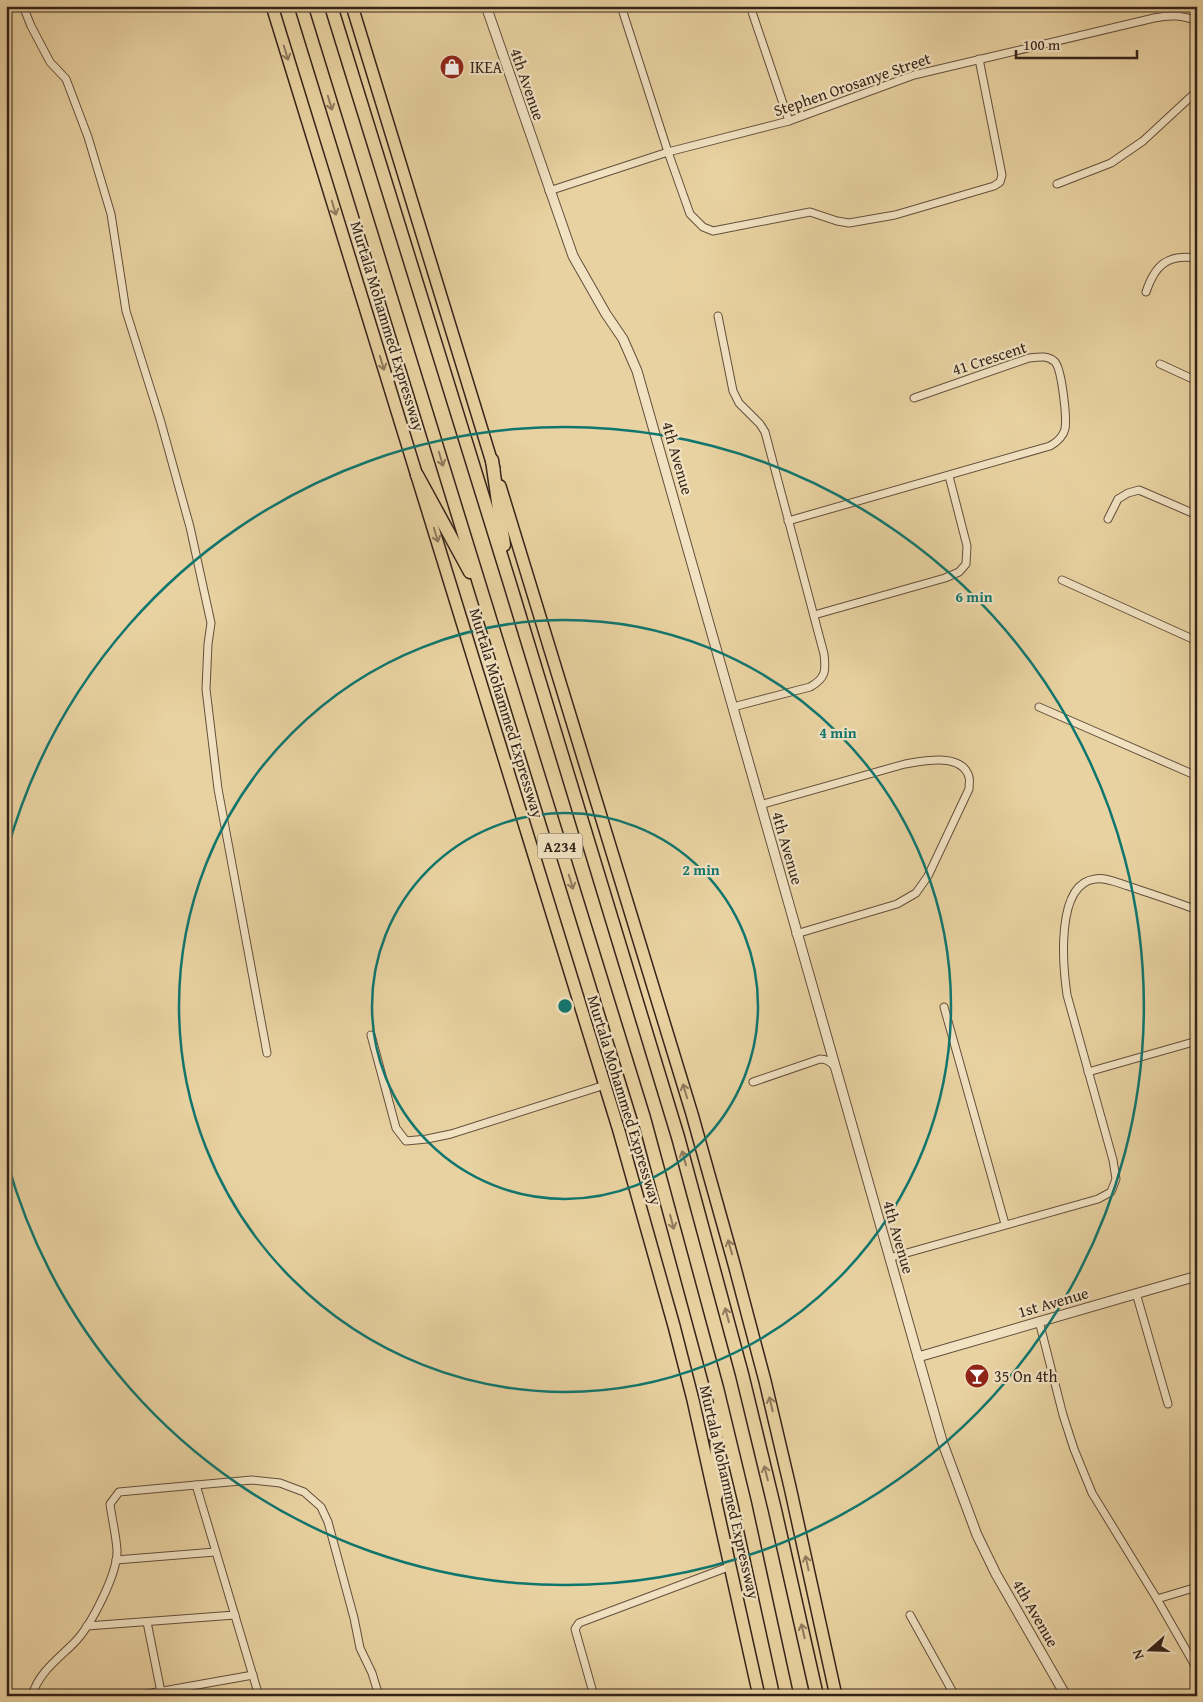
<svg xmlns="http://www.w3.org/2000/svg" width="1203" height="1702" font-family="'Gentium Book Plus',serif">
	<style>
		.lines { fill: none; stroke-linecap: round; stroke-linejoin: round }
		.minor-casing { stroke: #634f3c; stroke-width: 9 }
		.tertiary-casing { stroke: #634f3c; stroke-width: 11 }
		.trunk-casing { stroke: #36231a; stroke-width: 14 }
		.motorway-casing { stroke: #36231a; stroke-width: 15 }
		.minor { stroke: #f1e2c2; stroke-width: 7 }
		.tertiary { stroke: #f1e2c2; stroke-width: 9 }
		.trunk { stroke: #e9d2a1; stroke-width: 11 }
		.motorway { stroke: #e9d2a1; stroke-width: 12 }
		.oneway { stroke: #907a5e }
		.ring { fill: none; stroke: #0f766e; stroke-width: 2.5 }
		.labels { text-anchor: middle; dominant-baseline: central; stroke-width: 4.5; stroke-linejoin: round; paint-order: stroke }
		.shield { fill: #f1e2c2; stroke: #6e5c4c; stroke-width: 1 }
		.shield-label { font-size: 15px; font-weight: bold; fill: #36231a }
		.poi-label { font-size: 16px; fill: #36231a; stroke: #f1e2c2; text-anchor: start }
		.street-label { font-size: 16px; fill: #36231a; stroke: #f1e2c2 }
		.centre { fill: #0f766e; stroke: #f1e2c2; stroke-width: 2.5 }
		.ring-label { font-size: 15px; text-anchor: middle; font-weight: bold; fill: #0f766e; stroke: #f1e2c2; stroke-width: 4.5; stroke-linejoin: round; paint-order: stroke }
	</style>
	<rect width="100%" height="100%" fill="#e9d2a1"/>
	<filter id="stains"><feTurbulence type="fractalNoise" baseFrequency=".004" numOctaves="4"/><feColorMatrix values="0 0 0 0 .2 0 0 0 0 .09 0 0 0 0 .02 0 0 0 .5 -.17"/></filter>
	<radialGradient id="worn" r=".72"><stop offset=".6" stop-color="#630" stop-opacity="0"/><stop offset="1" stop-color="#630" stop-opacity=".3"/></radialGradient>
	<g class="lines">
		<defs>
			<g id="minor">
				<path d="M 23,6 L 31,26 L 50,62 L 66,79 L 88,137 L 111,214 L 126,311 L 160,419 L 190,527 L 211,623 L 208,644 L 206,689 L 218,789 L 267,1053"/>
				<path d="M 621,6 L 668,152 L 690,214 L 703,227 L 713,231 L 810,212 L 837,221 L 849,223 L 895,215 L 994,186 L 1000,182 L 1002,175 L 979,59"/>
				<path d="M 750,6 L 789,121"/>
				<path d="M 1057,184 L 1111,163 L 1143,141 L 1197,91"/>
				<path d="M 549,191 L 668,152 L 789,121 L 914,75 L 1154,18 C 1170,15 1182,15 1197,21"/>
				<path d="M 1146,292 C 1155,265 1167,254 1197,258"/>
				<path d="M 718,316 L 733,391 L 739,403 L 760,424 L 765,432 L 824,654 C 826,671 826,678 810,687 L 733,707"/>
				<path d="M 1160,364 L 1197,381"/>
				<path d="M 1108,519 L 1118,499 L 1128,493 L 1139,490 L 1197,515"/>
				<path d="M 788,521 L 1050,446 C 1057,442 1063,437 1065,429 C 1067,418 1062,370 1055,362 C 1048,355 1038,357 1029,358 L 914,398"/>
				<path d="M 1062,580 L 1197,641"/>
				<path d="M 814,615 L 945,578 L 959,572 L 966,564 L 967,546 L 949,476"/>
				<path d="M 1039,707 L 1197,776"/>
				<path d="M 760,805 L 905,764 C 923,761 962,752 969,777 C 970,780 969,785 969,789 L 928,876 L 916,893 L 897,904 L 796,934"/>
				<path d="M 944,1007 L 1005,1224"/>
				<path d="M 371,1035 L 396,1128 L 406,1141 L 427,1139 L 451,1134 L 605,1085"/>
				<path d="M 1088,1072 L 1197,1041"/>
				<path d="M 753,1082 L 820,1059 C 826,1059 830,1061 834,1066"/>
				<path d="M 889,1258 L 1098,1199 L 1111,1192 L 1116,1179 L 1113,1160 L 1067,995 C 1063,967 1055,884 1095,879 C 1106,877 1118,883 1128,886 C 1151,894 1174,901 1197,910"/>
				<path d="M 1136,1293 L 1168,1404"/>
				<path d="M 1039,1321 L 1063,1415 L 1074,1449 L 1092,1493 L 1157,1599 L 1197,1669"/>
				<path d="M 196,1485 L 252,1480 L 280,1483 L 304,1492 L 321,1507 L 328,1522 L 354,1618 L 360,1648 L 372,1673 L 379,1696"/>
				<path d="M 116,1560 L 215,1552"/>
				<path d="M 1157,1599 L 1197,1587"/>
				<path d="M 910,1615 L 955,1696"/>
				<path d="M 147,1622 L 161,1692"/>
				<path d="M 87,1626 L 235,1615"/>
				<path d="M 32,1696 C 38,1673 58,1659 74,1643 C 91,1626 118,1573 117,1550 C 116,1535 112,1519 110,1504 L 119,1492 L 196,1485 L 259,1696"/>
				<path d="M 135,1696 L 253,1675"/>
				<path d="M 594,1696 L 575,1629 L 579,1623 L 731,1566"/>
			</g>
			<g id="tertiary">
				<path d="M 486,6 L 573,256 L 606,314 L 623,339 L 637,371 L 942,1441 L 977,1535 L 996,1574 L 1066,1696"/>
				<path d="M 918,1357 L 1197,1276"/>
			</g>
			<g id="trunk">
				<path d="M 272,6 L 619,1131 L 674,1326 L 693,1400 L 759,1696"/>
				<path d="M 352,6 L 494,469"/>
				<path d="M 500,486 L 692,1114 L 734,1264 L 765,1381 L 790,1487 L 836,1696"/>
			</g>
			<g id="motorway">
				<path d="M 301,6 L 644,1118 L 717,1388 L 745,1504 L 787,1696"/>
				<path d="M 331,6 L 510,584 L 678,1137 L 742,1374 L 775,1510 L 817,1696"/>
				<path d="M 492,460 L 504,545"/>
				<path d="M 417,475 L 470,572"/>
				<path d="M 716,1496 L 717,1408"/>
			</g>
		</defs>
		<use href="#minor" class="minor-casing"/>
		<use href="#tertiary" class="tertiary-casing"/>
		<use href="#trunk" class="trunk-casing"/>
		<use href="#motorway" class="motorway-casing"/>
		<use href="#minor" class="minor"/>
		<use href="#tertiary" class="tertiary"/>
		<use href="#trunk" class="trunk"/>
		<use href="#motorway" class="motorway"/>
	</g>
	<defs><path id="oneway-shaft" d="M-6 0H5M1.5-3L5.5 0L1.5 3" fill="none" stroke-width="1.6" stroke-linecap="round" stroke-linejoin="round" transform="scale(1.25)"/></defs>
	<g class="oneway">
		<use href="#oneway-shaft" transform="translate(286 53) rotate(73)"/>
		<use href="#oneway-shaft" transform="translate(330 103) rotate(73)"/>
		<use href="#oneway-shaft" transform="translate(334 208) rotate(73)"/>
		<use href="#oneway-shaft" transform="translate(382 363) rotate(73)"/>
		<use href="#oneway-shaft" transform="translate(441 459) rotate(73)"/>
		<use href="#oneway-shaft" transform="translate(436 535) rotate(73)"/>
		<use href="#oneway-shaft" transform="translate(571 882) rotate(73)"/>
		<use href="#oneway-shaft" transform="translate(685 1091) rotate(-107)"/>
		<use href="#oneway-shaft" transform="translate(684 1158) rotate(-106)"/>
		<use href="#oneway-shaft" transform="translate(672 1222) rotate(75)"/>
		<use href="#oneway-shaft" transform="translate(730 1247) rotate(-106)"/>
		<use href="#oneway-shaft" transform="translate(727 1315) rotate(-105)"/>
		<use href="#oneway-shaft" transform="translate(771 1404) rotate(-103)"/>
		<use href="#oneway-shaft" transform="translate(766 1473) rotate(-104)"/>
		<use href="#oneway-shaft" transform="translate(807 1563) rotate(-102)"/>
		<use href="#oneway-shaft" transform="translate(803 1631) rotate(-103)"/>
	</g>
	<g class="ring">
		<circle cx="565" cy="1006" r="193"/>
		<circle cx="565" cy="1006" r="386"/>
		<path d="M7 851A579 579 0 1 1 7 1161"/>
	</g>
	<defs>
		<symbol id="shop-disc" viewBox="-11 -11 22 22"><circle r="9.5" fill="#8f2418" stroke="#f1e2c2"/><path d="M-5-2.5h2.3a2.7 3.5 0 0 1 5.4 0H5L5.5 6h-11ZM-1.5-2.5h3a1.5 2.3 0 0 0-3 0Z" fill="#fff"/></symbol>
		<symbol id="bar-disc" viewBox="-11 -11 22 22"><circle r="9.5" fill="#8f2418" stroke="#f1e2c2"/><path d="M-6-5H6L.8 .8V4.5H3.5V6h-7V4.5H-.8V.8Z" fill="#fff"/></symbol>
	</defs>
	<g fill-rule="evenodd">
		<use href="#shop-disc" x="438" y="53" width="28" height="28"/>
		<use href="#bar-disc" x="963" y="1362" width="28" height="28"/>
	</g>
	<g class="labels">
		<rect class="shield" x="537.5" y="833.5" width="45" height="25" rx="4"/>
		<g class="shield-label">
			<text x="560" y="846">A234</text>
		</g>
		<g class="poi-label">
			<text x="470" y="67">IKEA</text>
			<text x="994" y="1376">35 On 4th</text>
		</g>
		<g class="street-label">
			<text transform="translate(528 84) rotate(71)">4th Avenue</text>
			<text transform="translate(852 84) rotate(-19)">Stephen Orosanye Street</text>
			<text transform="translate(388 326) rotate(73)">Murtala Mohammed Expressway</text>
			<text transform="translate(989 358) rotate(-18)">41 Crescent</text>
			<text transform="translate(678 458) rotate(74)">4th Avenue</text>
			<text transform="translate(507 713) rotate(73)">Murtala Mohammed Expressway</text>
			<text transform="translate(788 848) rotate(74)">4th Avenue</text>
			<text transform="translate(625 1100) rotate(73)">Murtala Mohammed Expressway</text>
			<text transform="translate(899 1237) rotate(74)">4th Avenue</text>
			<text transform="translate(1053 1302) rotate(-16)">1st Avenue</text>
			<text transform="translate(730 1492) rotate(77)">Murtala Mohammed Expressway</text>
			<text transform="translate(1036 1613) rotate(60)">4th Avenue</text>
		</g>
	</g>
	<circle cx="565" cy="1006" r="8" class="centre"/>
	<g class="ring-label">
		<text x="974" y="602">6 min</text>
		<text x="838" y="738">4 min</text>
		<text x="701" y="875">2 min</text>
	</g>
	<rect width="1203" height="1702" fill="none" stroke="#e9d2a1" stroke-width="25"/>
	<rect x="8" y="8" width="1188" height="1687" fill="none" stroke="#36231a" stroke-width="2.5"/>
	<rect x="12" y="12" width="1178" height="1677" fill="none" stroke="#36231a"/>
	<g transform="translate(1150 1650) rotate(250)" stroke="#f1e2c2" stroke-width="4" paint-order="stroke">
	<path d="M0-4L9 19L0 12L-9 19Z" fill="#36231a"/>
	<text y="-8" font-size="14" font-weight="bold" text-anchor="middle" fill="#36231a">N</text>
	</g>
	<path d="M1016 50v8h121v-8" fill="none" stroke="#36231a" stroke-width="2.5"/>
	<text x="1023" y="50" font-size="15" fill="#36231a" stroke="#f1e2c2" stroke-width="4" paint-order="stroke">100 m</text>
	<rect width="100%" height="100%" filter="url(#stains)"/>
	<rect width="100%" height="100%" fill="url(#worn)"/>
</svg>
